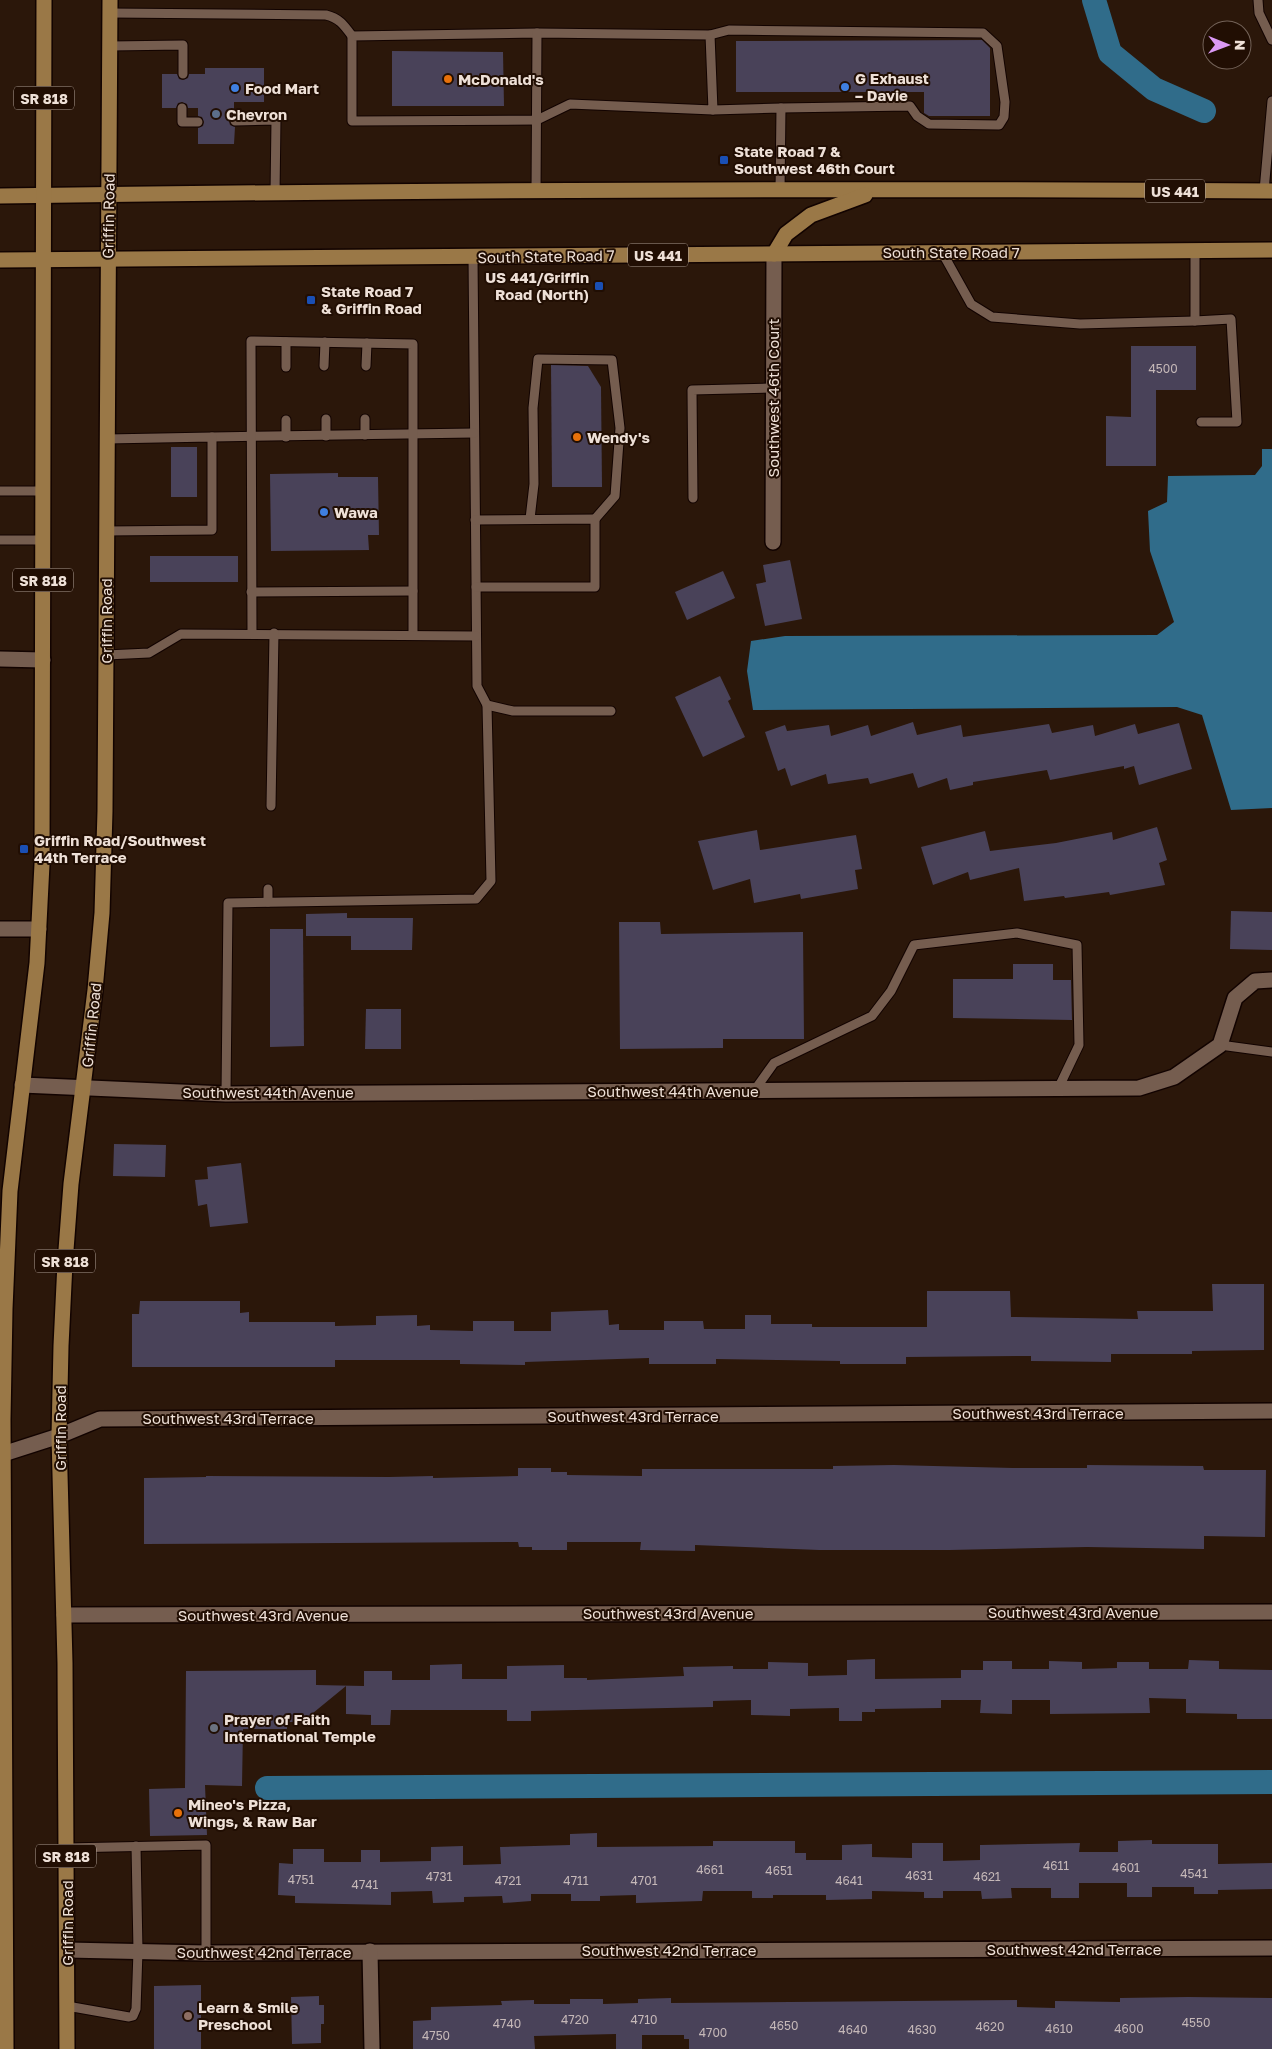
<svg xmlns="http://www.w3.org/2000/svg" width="1272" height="2049" font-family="'Golos Text',sans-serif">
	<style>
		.water { fill: #306c8a }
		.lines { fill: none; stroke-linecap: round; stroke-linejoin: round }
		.canal { stroke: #306c8a; stroke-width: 24 }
		.building { fill: #494259 }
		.lane-casing { stroke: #120300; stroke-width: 11 }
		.street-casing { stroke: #120300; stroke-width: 18 }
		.primary-casing { stroke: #120300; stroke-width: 18 }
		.lane { stroke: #755d4f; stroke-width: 9 }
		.street { stroke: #755d4f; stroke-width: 15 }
		.primary { stroke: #9a7847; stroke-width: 15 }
		.food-dot { fill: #e8710a; stroke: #210e03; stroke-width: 2 }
		.shop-dot { fill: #3f7fe0; stroke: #210e03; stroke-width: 2 }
		.service-dot { fill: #5c6f8a; stroke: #210e03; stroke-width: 2 }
		.transit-dot { fill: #1a4fb4; stroke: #210e03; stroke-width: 2 }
		.worship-dot { fill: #6b7280; stroke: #210e03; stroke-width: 2 }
		.education-dot { fill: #8d6e63; stroke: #210e03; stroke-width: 2 }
		.labels { text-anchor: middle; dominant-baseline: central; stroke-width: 4; stroke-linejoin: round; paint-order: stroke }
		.number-label { font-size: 12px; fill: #c5b8b8 }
		.shield { fill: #210e03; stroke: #b0a197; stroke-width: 1 }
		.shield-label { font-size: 14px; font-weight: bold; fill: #eee0d7 }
		.poi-label { font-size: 15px; font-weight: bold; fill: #eee0d7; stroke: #210e03; text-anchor: start }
		.street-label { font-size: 15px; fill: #eee0d7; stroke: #210e03 }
	</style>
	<rect width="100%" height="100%" fill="#2b170a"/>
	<path class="water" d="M 1262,449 L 1272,449 L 1272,808 L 1231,810 L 1202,715 L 1177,707 L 753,710 L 747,671 L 751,641 L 785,636 L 1157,635 L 1174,622 L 1150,551 L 1148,511 L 1167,502 L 1168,476 L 1255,475 L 1262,466 Z"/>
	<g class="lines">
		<g class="canal">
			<path d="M 1094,0 L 1110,53 L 1154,89 L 1204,111"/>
			<path d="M 267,1788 L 1272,1782"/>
		</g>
	</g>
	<g class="building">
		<path d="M 982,40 L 990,48 L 990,116 L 929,116 L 924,113 L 924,92 L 736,92 L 736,41 Z"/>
		<path d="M 392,51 L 503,52 L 504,106 L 392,106 Z"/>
		<path d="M 205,68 L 264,68 L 264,102 L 234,102 L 234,115 L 229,121 L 230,125 L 235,127 L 234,144 L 198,144 L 198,128 L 203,126 L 204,122 L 202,117 L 198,116 L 198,108 L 188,108 L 187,104 L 182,102 L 178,103 L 176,108 L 162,108 L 162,74 L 177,74 L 179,79 L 183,80 L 188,78 L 189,74 L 205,74 Z"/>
		<path d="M 1131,346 L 1196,346 L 1196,390 L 1156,390 L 1156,466 L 1106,466 L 1106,416 L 1131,417 Z"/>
		<path d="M 551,365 L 588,366 L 601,387 L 602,487 L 552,487 Z"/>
		<rect x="171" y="447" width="26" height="50"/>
		<path d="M 338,473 L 338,477 L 378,477 L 379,535 L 368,535 L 369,550 L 271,551 L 270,474 Z"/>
		<rect x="150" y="556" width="88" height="26"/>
		<path d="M 790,560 L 802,619 L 765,626 L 756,584 L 766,582 L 763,565 Z"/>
		<path d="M 723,571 L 735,598 L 687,620 L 675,592 Z"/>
		<path d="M 720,676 L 731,699 L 728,701 L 745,737 L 703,757 L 675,697 Z"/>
		<path d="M 913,722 L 917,735 L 961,725 L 963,737 L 1049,724 L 1052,733 L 1093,725 L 1095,736 L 1135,724 L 1138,734 L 1179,723 L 1192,769 L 1139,785 L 1134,766 L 1124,769 L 1124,766 L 1050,780 L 1047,770 L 973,782 L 973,785 L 950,790 L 947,778 L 918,788 L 913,773 L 870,784 L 868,778 L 828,784 L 826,774 L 791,786 L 785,768 L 778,771 L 765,732 L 785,725 L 787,731 L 829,725 L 831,736 L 868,725 L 871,736 Z"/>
		<path d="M 1157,827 L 1167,860 L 1159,863 L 1165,885 L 1110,895 L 1109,892 L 1065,898 L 1064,896 L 1024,901 L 1019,868 L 970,880 L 968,872 L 933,885 L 921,847 L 985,831 L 990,851 L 1056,843 L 1112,832 L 1113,840 Z"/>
		<path d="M 757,830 L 760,850 L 856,835 L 862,869 L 855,870 L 858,889 L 801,899 L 800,894 L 754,903 L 750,879 L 713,890 L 698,841 Z"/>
		<path d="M 1231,911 L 1272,912 L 1272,950 L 1230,949 Z"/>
		<path d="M 347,913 L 347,918 L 413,918 L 412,950 L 351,950 L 351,936 L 306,936 L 306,914 Z"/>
		<path d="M 619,922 L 660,922 L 661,934 L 803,932 L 804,1039 L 723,1039 L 723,1048 L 620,1049 Z"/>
		<path d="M 270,929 L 303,929 L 304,1046 L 270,1047 Z"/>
		<path d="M 1013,964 L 1053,964 L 1053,980 L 1071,980 L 1072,1020 L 953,1018 L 953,979 L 1013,979 Z"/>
		<path d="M 366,1009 L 401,1009 L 401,1049 L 365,1049 Z"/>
		<path d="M 114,1144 L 166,1145 L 165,1177 L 113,1176 Z"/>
		<path d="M 241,1163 L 248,1223 L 210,1227 L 207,1204 L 198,1206 L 195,1180 L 208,1179 L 207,1167 Z"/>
		<path d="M 1212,1284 L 1264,1284 L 1264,1350 L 1192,1351 L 1192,1354 L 1111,1354 L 1111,1362 L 1031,1361 L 1031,1356 L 906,1357 L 906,1364 L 840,1364 L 840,1361 L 716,1359 L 716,1364 L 649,1364 L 649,1358 L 525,1362 L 525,1365 L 460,1364 L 460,1360 L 335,1360 L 335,1367 L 132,1367 L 132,1314 L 139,1314 L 140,1301 L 240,1301 L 240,1313 L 249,1312 L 249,1322 L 335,1322 L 335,1326 L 376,1325 L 376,1316 L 417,1315 L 417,1326 L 430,1325 L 430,1330 L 473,1331 L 473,1321 L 514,1321 L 514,1331 L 551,1331 L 551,1312 L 608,1310 L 609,1325 L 619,1324 L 619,1330 L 664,1330 L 664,1321 L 703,1321 L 704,1329 L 745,1329 L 745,1315 L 771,1315 L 771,1324 L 812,1324 L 812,1327 L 927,1327 L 927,1291 L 1010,1291 L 1011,1317 L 1138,1319 L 1137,1311 L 1213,1311 Z"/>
		<path d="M 894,1465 L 1013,1468 L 1087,1468 L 1087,1465 L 1203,1466 L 1204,1470 L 1266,1470 L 1265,1537 L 1204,1536 L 1204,1549 L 1087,1547 L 950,1550 L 819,1550 L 695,1545 L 695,1551 L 640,1550 L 641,1542 L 567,1542 L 567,1550 L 532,1550 L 532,1547 L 519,1547 L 518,1542 L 144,1544 L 144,1478 L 206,1477 L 206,1476 L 389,1477 L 433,1476 L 433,1478 L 518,1476 L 518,1468 L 551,1468 L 551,1472 L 567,1472 L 567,1475 L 642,1476 L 642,1469 L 833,1469 L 833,1466 Z"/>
		<path d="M 875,1659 L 875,1679 L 961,1678 L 961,1670 L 983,1670 L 983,1661 L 1012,1661 L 1012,1669 L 1049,1669 L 1049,1661 L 1082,1662 L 1082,1669 L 1117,1668 L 1117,1662 L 1149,1662 L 1149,1669 L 1188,1669 L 1189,1660 L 1219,1661 L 1219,1669 L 1272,1670 L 1272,1719 L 1237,1719 L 1237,1714 L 1186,1713 L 1186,1699 L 1149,1698 L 1150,1713 L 1050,1714 L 1050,1700 L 1012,1700 L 1012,1714 L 980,1713 L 981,1700 L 941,1700 L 941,1708 L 875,1709 L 875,1712 L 862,1712 L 862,1721 L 839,1721 L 839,1708 L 790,1709 L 790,1716 L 751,1715 L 751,1700 L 713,1701 L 713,1707 L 531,1711 L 531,1721 L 507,1721 L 507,1710 L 391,1710 L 390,1725 L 371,1725 L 371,1715 L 346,1714 L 346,1686 L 302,1722 L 287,1722 L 287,1729 L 243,1729 L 242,1786 L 205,1785 L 207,1835 L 150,1836 L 149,1789 L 185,1788 L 186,1671 L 316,1670 L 316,1685 L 364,1686 L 364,1671 L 392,1671 L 392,1680 L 430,1680 L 430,1665 L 462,1664 L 462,1679 L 507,1679 L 507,1666 L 564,1665 L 564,1678 L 587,1678 L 587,1680 L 684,1676 L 683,1667 L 733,1666 L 733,1669 L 768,1669 L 768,1662 L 808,1663 L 808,1676 L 847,1675 L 847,1660 Z"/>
		<path d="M 597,1833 L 597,1847 L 713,1846 L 713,1841 L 795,1841 L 795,1853 L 806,1853 L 806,1860 L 842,1860 L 842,1845 L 872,1844 L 872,1857 L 912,1858 L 912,1843 L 943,1843 L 943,1861 L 980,1860 L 980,1845 L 1080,1843 L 1079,1852 L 1118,1852 L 1118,1841 L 1152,1840 L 1152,1844 L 1218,1844 L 1218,1864 L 1272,1863 L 1272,1889 L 1218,1890 L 1218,1894 L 1194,1894 L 1194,1887 L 1152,1887 L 1152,1897 L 1127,1897 L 1127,1883 L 1079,1883 L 1079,1898 L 1051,1898 L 1051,1888 L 1011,1888 L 1012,1898 L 982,1899 L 981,1891 L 943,1891 L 943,1898 L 924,1898 L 924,1892 L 872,1891 L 872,1899 L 826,1900 L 826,1895 L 773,1895 L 773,1898 L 752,1898 L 752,1891 L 703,1891 L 702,1901 L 636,1903 L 636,1895 L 600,1896 L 600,1901 L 571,1901 L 571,1894 L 531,1894 L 531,1901 L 503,1903 L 502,1896 L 464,1897 L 464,1902 L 433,1903 L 432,1891 L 391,1892 L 391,1905 L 295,1903 L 295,1896 L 278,1895 L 279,1863 L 293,1864 L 293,1849 L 324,1849 L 324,1862 L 361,1862 L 361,1850 L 380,1850 L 380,1862 L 431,1861 L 431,1847 L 463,1846 L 463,1865 L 501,1864 L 500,1847 L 570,1845 L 570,1834 Z"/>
		<path d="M 201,1985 L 201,2049 L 154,2049 L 154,1986 Z"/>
		<path d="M 319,1996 L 319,2005 L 324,2005 L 324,2024 L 321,2024 L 321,2043 L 292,2044 L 291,1997 Z"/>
		<path d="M 1188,1997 L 1272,1998 L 1272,2049 L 689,2049 L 689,2039 L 684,2039 L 684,2035 L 642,2035 L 642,2049 L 616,2049 L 616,2034 L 534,2036 L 535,2049 L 413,2049 L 413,2021 L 431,2020 L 431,2007 L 502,2005 L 501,2001 L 534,2000 L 534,2004 L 570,2004 L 570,1999 L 603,1999 L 603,2004 L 638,2003 L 638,1999 L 671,1998 L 671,2003 L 1017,2000 L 1017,2007 L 1055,2008 L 1055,2001 L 1120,2002 L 1120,1998 Z"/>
	</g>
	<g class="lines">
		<defs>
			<g id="lane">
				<path d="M 1258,0 L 1259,13 L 1272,40"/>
				<path d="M 110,13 L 326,15 C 339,18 344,25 352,36"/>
				<path d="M 537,33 L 710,35 L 713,110 L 570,104 L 537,120 L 352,121 L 352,36 Z"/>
				<path d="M 710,35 L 729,30 L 983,33 L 997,46 L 1005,102 L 1004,117 L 999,125 L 929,124 L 917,116 L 910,106 L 781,108"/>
				<path d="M 110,46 L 183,45 L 183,74"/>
				<path d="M 182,108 L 182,122 L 198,122"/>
				<path d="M 713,110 L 781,108 L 780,191"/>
				<path d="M 235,121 L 276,120 L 275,194"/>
				<path d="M 1264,191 L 1272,101"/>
				<path d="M 536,192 L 537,33"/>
				<path d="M 1195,251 L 1195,321 L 1231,319 L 1237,422 L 1201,422"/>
				<path d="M 942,252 L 971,304 L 992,317 L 1080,324 L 1195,321"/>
				<path d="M 473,257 L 477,686 L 487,705 L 513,711 L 611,711"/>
				<path d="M 286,342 L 286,367"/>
				<path d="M 324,366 L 325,342"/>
				<path d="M 366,366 L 367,343"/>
				<path d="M 326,419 L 326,436"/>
				<path d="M 365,419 L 365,435"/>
				<path d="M 286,420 L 286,437"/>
				<path d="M 212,437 L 474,433"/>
				<path d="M 0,491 L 44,491"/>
				<path d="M 693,498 L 692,390 L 773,388"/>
				<path d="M 530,519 L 534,484 L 533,408 L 538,359 L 612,360 L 620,428 L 615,496 L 595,519"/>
				<path d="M 475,520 L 595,519 L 595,587 L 476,587"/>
				<path d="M 106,531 L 212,530 L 212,437 L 107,439"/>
				<path d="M 0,540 L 43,540"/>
				<path d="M 251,592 L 413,591"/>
				<path d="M 252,633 L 251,341 L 413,344 L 413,635"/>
				<path d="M 106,655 L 149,653 L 181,634 L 476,636"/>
				<path d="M 271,806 L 274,633"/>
				<path d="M 268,902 L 268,889"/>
				<path d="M 1220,1045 L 1272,1052"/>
				<path d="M 754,1091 L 774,1063 L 872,1016 L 891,991 L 914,945 L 1017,933 L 1077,945 L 1079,1045 L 1058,1089"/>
				<path d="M 226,1094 L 228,903 L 476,899 L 491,881 L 487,705"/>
				<path d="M 66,1848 L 206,1845 L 206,1953"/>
				<path d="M 67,2006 L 129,2017 L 133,2016 L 136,2009 L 138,1951 L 136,1846"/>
			</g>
			<g id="street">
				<path d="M 773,542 L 774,254"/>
				<path d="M 0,659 L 43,660"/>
				<path d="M 0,929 L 39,929"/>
				<path d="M 22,1085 L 226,1094 L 1139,1088 L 1174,1077 L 1220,1045 L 1235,998 L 1255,981 L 1272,980"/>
				<path d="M 0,1455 L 59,1436 L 100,1419 L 1272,1411"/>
				<path d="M 64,1615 L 1272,1612"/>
				<path d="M 67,1950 L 206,1953 L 1272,1948"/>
				<path d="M 370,1951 L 372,2049"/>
			</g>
			<g id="primary">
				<path d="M 0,196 C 424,190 848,188 1272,191"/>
				<path d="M 774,254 L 786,234 L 811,215 L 865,195"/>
				<path d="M 0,260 L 1272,250"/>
				<path d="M 6,2049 L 3,1419 L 5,1309 L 10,1191 L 37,963 L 42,864 L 44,0"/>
				<path d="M 67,2049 L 65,1663 L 59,1436 L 61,1346 L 65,1263 L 71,1184 L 95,990 L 102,913 L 105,811 L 110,0"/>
			</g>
		</defs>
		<use href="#lane" class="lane-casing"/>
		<use href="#street" class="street-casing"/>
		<use href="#primary" class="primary-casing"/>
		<use href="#lane" class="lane"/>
		<use href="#street" class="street"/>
		<use href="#primary" class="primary"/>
	</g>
	<g class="food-dot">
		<circle cx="448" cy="79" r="5"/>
		<circle cx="577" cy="437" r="5"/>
		<circle cx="178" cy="1813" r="5"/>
	</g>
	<g class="shop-dot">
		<circle cx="845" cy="87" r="5"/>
		<circle cx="235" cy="88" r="5"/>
		<circle cx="324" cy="512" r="5"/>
	</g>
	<circle class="service-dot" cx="216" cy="114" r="5"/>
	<g class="transit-dot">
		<rect x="719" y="155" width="10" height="10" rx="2.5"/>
		<rect x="594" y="281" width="10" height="10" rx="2.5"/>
		<rect x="306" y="295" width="10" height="10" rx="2.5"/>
		<rect x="19" y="844" width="10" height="10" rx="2.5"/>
	</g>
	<circle class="worship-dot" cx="214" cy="1728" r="5"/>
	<circle class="education-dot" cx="188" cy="2016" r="5"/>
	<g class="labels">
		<g class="number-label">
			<text x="1163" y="368">4500</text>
			<text x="1056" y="1865">4611</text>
			<text x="1126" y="1867">4601</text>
			<text x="710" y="1869">4661</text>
			<text x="779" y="1870">4651</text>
			<text x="1194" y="1873">4541</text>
			<text x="919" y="1875">4631</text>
			<text x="439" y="1876">4731</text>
			<text x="987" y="1876">4621</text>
			<text x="301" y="1879">4751</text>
			<text x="508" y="1880">4721</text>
			<text x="576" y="1880">4711</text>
			<text x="644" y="1880">4701</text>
			<text x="849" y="1880">4641</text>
			<text x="365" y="1884">4741</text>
			<text x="575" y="2019">4720</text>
			<text x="644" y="2019">4710</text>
			<text x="1196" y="2022">4550</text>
			<text x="507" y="2023">4740</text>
			<text x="784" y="2025">4650</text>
			<text x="990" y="2026">4620</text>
			<text x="1059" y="2028">4610</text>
			<text x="1129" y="2028">4600</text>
			<text x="853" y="2029">4640</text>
			<text x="922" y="2029">4630</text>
			<text x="713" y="2032">4700</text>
			<text x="436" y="2035">4750</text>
		</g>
		<g class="shield">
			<rect x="14" y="86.5" width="60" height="23" rx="4"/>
			<rect x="1145" y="179.5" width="60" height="23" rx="4"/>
			<rect x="628" y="243.5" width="60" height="23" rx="4"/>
			<rect x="13" y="568.5" width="60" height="23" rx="4"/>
			<rect x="35" y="1249.5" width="60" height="23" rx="4"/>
			<rect x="36" y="1844.5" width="60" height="23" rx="4"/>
		</g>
		<g class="shield-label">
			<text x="44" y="98">SR 818</text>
			<text x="1175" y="191">US 441</text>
			<text x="658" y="255">US 441</text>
			<text x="43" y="580">SR 818</text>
			<text x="65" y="1261">SR 818</text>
			<text x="66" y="1856">SR 818</text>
		</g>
		<g class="poi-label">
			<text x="855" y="78">G Exhaust<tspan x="855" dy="17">– Davie</tspan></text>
			<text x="458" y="79">McDonald's</text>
			<text x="245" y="88">Food Mart</text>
			<text x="226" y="114">Chevron</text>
			<text x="734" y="151">State Road 7 &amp;<tspan x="734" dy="17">Southwest 46th Court</tspan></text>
			<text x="589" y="277" text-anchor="end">US 441/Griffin<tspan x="589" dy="17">Road (North)</tspan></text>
			<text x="321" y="291">State Road 7<tspan x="321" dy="17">&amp; Griffin Road</tspan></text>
			<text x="587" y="437">Wendy's</text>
			<text x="334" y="512">Wawa</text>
			<text x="34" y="840">Griffin Road/Southwest<tspan x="34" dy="17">44th Terrace</tspan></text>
			<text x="224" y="1719">Prayer of Faith<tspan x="224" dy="17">International Temple</tspan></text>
			<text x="188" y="1804">Mineo's Pizza,<tspan x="188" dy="17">Wings, &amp; Raw Bar</tspan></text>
			<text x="198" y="2007">Learn &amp; Smile<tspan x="198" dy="17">Preschool</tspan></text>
		</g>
		<g class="street-label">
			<text transform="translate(108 216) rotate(-89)">Griffin Road</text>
			<text x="951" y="252">South State Road 7</text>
			<text transform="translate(546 256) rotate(-1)">South State Road 7</text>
			<text transform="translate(773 398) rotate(-90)">Southwest 46th Court</text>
			<text transform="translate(106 621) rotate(-90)">Griffin Road</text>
			<text transform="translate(91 1025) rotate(-84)">Griffin Road</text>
			<text x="673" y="1091">Southwest 44th Avenue</text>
			<text x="268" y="1092">Southwest 44th Avenue</text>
			<text x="1038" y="1413">Southwest 43rd Terrace</text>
			<text x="633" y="1416">Southwest 43rd Terrace</text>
			<text x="228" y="1418">Southwest 43rd Terrace</text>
			<text transform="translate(60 1428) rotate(-90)">Griffin Road</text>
			<text x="1073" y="1612">Southwest 43rd Avenue</text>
			<text x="668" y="1613">Southwest 43rd Avenue</text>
			<text x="263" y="1615">Southwest 43rd Avenue</text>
			<text transform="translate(67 1923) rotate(-90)">Griffin Road</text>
			<text x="1074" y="1949">Southwest 42nd Terrace</text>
			<text x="669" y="1950">Southwest 42nd Terrace</text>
			<text x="264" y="1952">Southwest 42nd Terrace</text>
		</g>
	</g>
	<g transform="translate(1227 45) rotate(91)"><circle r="24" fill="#210e03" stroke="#736258"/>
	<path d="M0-4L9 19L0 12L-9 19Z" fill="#db99f5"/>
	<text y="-8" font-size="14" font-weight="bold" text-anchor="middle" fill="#eee0d7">N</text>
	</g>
</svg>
